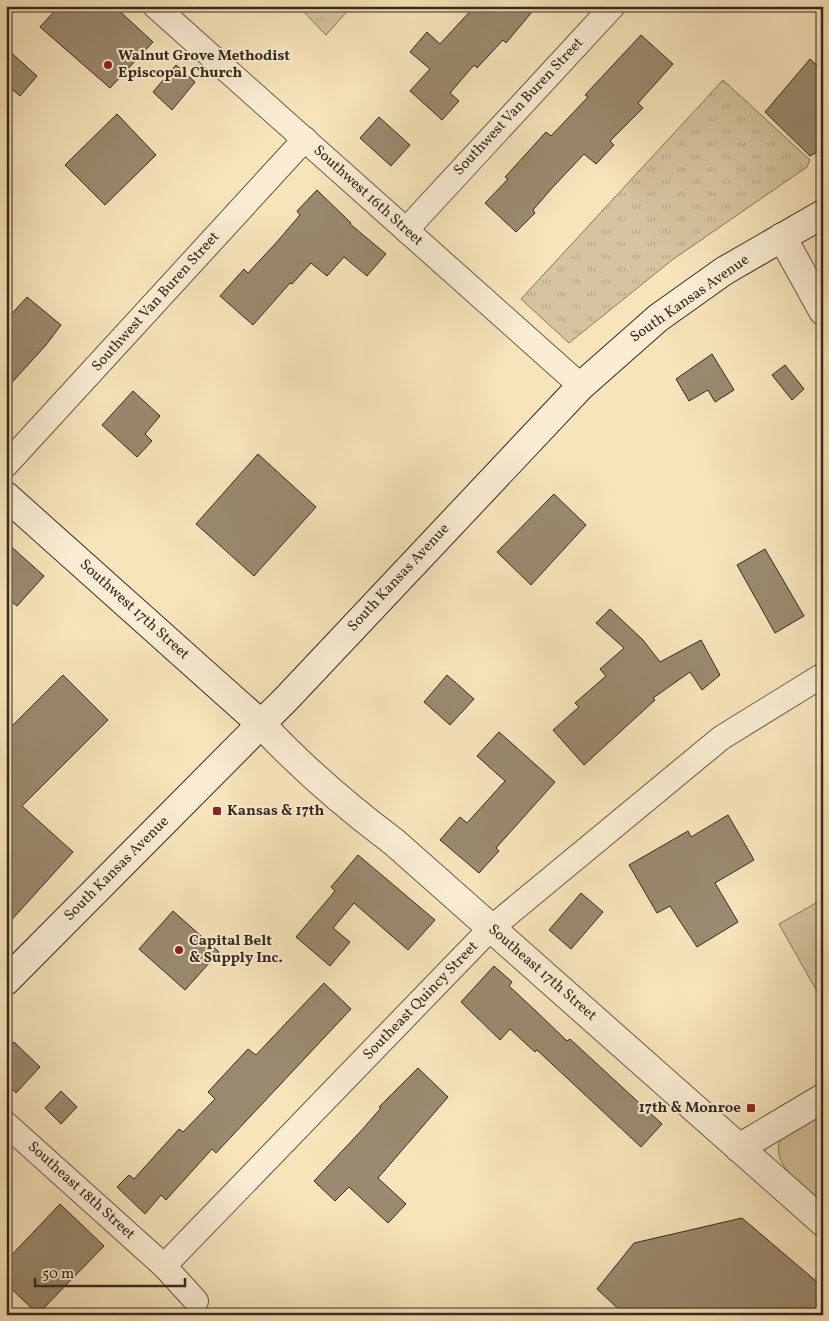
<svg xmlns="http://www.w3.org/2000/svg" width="829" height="1321" font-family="Vollkorn,serif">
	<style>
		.grass { fill: url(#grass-tufts); stroke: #86765e }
		.park { fill: #d6c4a0; stroke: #86765e }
		.building { fill: #9b8a6f; stroke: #37291d }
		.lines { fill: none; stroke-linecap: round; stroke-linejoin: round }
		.minor-casing { stroke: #675844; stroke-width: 26 }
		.tertiary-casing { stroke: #675844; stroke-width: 30 }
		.secondary-casing { stroke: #37291d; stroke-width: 30 }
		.minor { stroke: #faedd3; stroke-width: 24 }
		.tertiary { stroke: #faedd3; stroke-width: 28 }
		.secondary { stroke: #faedd3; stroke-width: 28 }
		.poi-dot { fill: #8f2418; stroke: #faedd3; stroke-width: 2 }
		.labels { text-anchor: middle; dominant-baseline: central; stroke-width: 4; stroke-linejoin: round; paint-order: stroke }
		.poi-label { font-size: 15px; font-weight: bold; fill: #37291d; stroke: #faedd3; text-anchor: start }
		.street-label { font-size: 15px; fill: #37291d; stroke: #faedd3 }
	</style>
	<defs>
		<pattern id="grass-tufts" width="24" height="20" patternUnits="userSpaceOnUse" patternTransform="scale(1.25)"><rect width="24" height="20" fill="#d6c4a0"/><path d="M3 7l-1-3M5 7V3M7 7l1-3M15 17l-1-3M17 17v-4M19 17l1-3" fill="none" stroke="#b8a889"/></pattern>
	</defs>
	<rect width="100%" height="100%" fill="#f7e4bb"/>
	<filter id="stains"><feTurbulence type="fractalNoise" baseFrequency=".004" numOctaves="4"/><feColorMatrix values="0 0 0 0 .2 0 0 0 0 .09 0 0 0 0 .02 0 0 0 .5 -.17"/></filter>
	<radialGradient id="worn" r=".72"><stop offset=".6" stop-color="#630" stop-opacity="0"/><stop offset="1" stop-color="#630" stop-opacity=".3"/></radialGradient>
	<g class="grass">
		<path d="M 298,6 L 352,6 L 326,35 Z"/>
		<path d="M 723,80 L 810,160 L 807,167 L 672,260 L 569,343 L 521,299 Z"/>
	</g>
	<g class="park">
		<path d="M 823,899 L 823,1002 L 779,924 Z"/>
		<path d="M 823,1107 L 823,1204 C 804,1187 760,1159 787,1130 C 796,1120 812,1114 823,1107 Z"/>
	</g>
	<g class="building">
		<path d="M 59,6 L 114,6 L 153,42 L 110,88 L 40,27 Z"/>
		<path d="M 475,6 L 537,6 L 506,43 L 503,40 L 477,68 L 474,65 L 450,93 L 459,101 L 442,120 L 410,91 L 430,69 L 410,52 L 427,32 L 440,44 Z"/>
		<path d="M 641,35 L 673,64 L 638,103 L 643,108 L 610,141 L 614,145 L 596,164 L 584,154 L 552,188 L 533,210 L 535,213 L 516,232 L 485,203 L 508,179 L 505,177 L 526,154 L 546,132 L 551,136 L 588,97 L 585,95 Z"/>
		<path d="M 6,48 L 37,76 L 20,96 L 6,84 Z"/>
		<path d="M 810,59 L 823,71 L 823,149 L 810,156 L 765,112 Z"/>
		<path d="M 176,65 L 195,82 L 172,110 L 153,92 Z"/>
		<path d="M 117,114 L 156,155 L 105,205 L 65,165 Z"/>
		<path d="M 379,117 L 410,145 L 391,166 L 360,138 Z"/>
		<path d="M 317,190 L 351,223 L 350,224 L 386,254 L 367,276 L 344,257 L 327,276 L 311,263 L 292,284 L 290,283 L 253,325 L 220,296 L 244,269 L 248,273 L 276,243 L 300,215 L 297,211 Z"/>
		<path d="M 27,297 L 61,325 L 46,345 L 6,389 L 6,320 Z"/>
		<path d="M 712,354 L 734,390 L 715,402 L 708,390 L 689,401 L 676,379 Z"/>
		<path d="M 785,365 L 804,389 L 792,400 L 772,375 Z"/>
		<path d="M 133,391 L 160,416 L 145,434 L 152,441 L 137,457 L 102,425 Z"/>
		<path d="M 258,454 L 316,507 L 254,576 L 196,524 Z"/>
		<path d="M 554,494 L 586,525 L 531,585 L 497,552 Z"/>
		<path d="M 6,542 L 44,576 L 17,606 L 6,597 Z"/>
		<path d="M 765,549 L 804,616 L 775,633 L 737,565 Z"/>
		<path d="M 610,609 L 643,640 L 660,662 L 701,640 L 720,675 L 702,690 L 690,672 L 653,698 L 655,700 L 584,765 L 553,730 L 579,707 L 575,703 L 606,676 L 600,669 L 624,648 L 596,623 Z"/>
		<path d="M 63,675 L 108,720 L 22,806 L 73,852 L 6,926 L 6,732 Z"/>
		<path d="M 447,675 L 474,699 L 450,725 L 424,702 Z"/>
		<path d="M 499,732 L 555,782 L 496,848 L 499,851 L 479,873 L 440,840 L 460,817 L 467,823 L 505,781 L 477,756 Z"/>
		<path d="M 728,815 L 754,860 L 715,883 L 738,922 L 697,947 L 670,906 L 657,913 L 629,865 L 688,831 L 691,837 Z"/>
		<path d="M 358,855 L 435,920 L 408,950 L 354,903 L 333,928 L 350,942 L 330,966 L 296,937 L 335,891 L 331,887 Z"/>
		<path d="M 581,893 L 603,912 L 571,949 L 549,930 Z"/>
		<path d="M 173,911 L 219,952 L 185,990 L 139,949 Z"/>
		<path d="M 494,966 L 512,982 L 509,986 L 539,1014 L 567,1041 L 570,1039 L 662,1124 L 641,1147 L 537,1050 L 535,1052 L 510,1029 L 500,1040 L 461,1002 Z"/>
		<path d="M 324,983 L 351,1009 L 216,1153 L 212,1149 L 166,1200 L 161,1195 L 145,1214 L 117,1187 L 129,1175 L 134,1179 L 179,1129 L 183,1132 L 215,1099 L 208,1092 L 235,1063 L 248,1049 L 256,1055 Z"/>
		<path d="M 14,1042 L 40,1067 L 16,1093 L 6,1083 L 6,1050 Z"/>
		<path d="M 418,1068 L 448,1097 L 378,1178 L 406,1204 L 388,1223 L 349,1187 L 335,1201 L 314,1181 L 360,1132 L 381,1108 L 379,1107 Z"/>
		<path d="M 61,1091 L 77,1107 L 61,1124 L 45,1108 Z"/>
		<path d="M 60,1204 L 104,1246 L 38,1314 L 6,1284 L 6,1261 Z"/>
		<path d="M 742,1218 L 823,1287 L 823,1315 L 625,1315 L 597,1289 L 634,1243 Z"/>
	</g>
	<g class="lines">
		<defs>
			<g id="minor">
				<path d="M 155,6 L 581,386"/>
				<path d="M 406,230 L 613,6"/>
				<path d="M 6,465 L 305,139"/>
				<path d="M 6,1124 L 164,1266 L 196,1301"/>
				<path d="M 164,1266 L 490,929 L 721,738 L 823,675"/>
			</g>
			<g id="tertiary">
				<path d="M 782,237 L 823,311"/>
				<path d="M 261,724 C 302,768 346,806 394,842 L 823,1222"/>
				<path d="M 739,1148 L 823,1098"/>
			</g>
			<g id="secondary">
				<path d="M 6,496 L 261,724"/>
				<path d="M 6,981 L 288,697 L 581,386 L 658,318 L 724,271 L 823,214"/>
			</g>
		</defs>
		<use href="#minor" class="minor-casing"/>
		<use href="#tertiary" class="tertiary-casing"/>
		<use href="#secondary" class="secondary-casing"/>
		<use href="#minor" class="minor"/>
		<use href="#tertiary" class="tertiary"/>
		<use href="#secondary" class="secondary"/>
	</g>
	<g class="poi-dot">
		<circle cx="108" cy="65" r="5"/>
		<rect x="212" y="806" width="10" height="10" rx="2.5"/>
		<circle cx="179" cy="950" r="5"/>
		<rect x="746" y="1103" width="10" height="10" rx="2.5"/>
	</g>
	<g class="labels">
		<g class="poi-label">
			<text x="118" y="56">Walnut Grove Methodist<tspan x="118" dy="17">Episcopal Church</tspan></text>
			<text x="227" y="811">Kansas &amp; 17th</text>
			<text x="189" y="941">Capital Belt<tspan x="189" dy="17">&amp; Supply Inc.</tspan></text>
			<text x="741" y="1108" text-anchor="end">17th &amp; Monroe</text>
		</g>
		<g class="street-label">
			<text transform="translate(519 107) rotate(-47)">Southwest Van Buren Street</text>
			<text transform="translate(368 196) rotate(42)">Southwest 16th Street</text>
			<text transform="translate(690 299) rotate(-35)">South Kansas Avenue</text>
			<text transform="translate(156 302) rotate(-48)">Southwest Van Buren Street</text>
			<text transform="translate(399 578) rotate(-47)">South Kansas Avenue</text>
			<text transform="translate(134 610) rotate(42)">Southwest 17th Street</text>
			<text transform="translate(117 869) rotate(-45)">South Kansas Avenue</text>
			<text transform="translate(542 973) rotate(41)">Southeast 17th Street</text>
			<text transform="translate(421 1001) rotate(-46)">Southeast Quincy Street</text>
			<text transform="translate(81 1191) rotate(42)">Southeast 18th Street</text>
		</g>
	</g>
	<rect width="829" height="1321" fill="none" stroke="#f7e4bb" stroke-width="25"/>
	<rect x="8" y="8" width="814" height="1306" fill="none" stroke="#37291d" stroke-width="2.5"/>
	<rect x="12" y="12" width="804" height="1296" fill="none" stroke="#37291d"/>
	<path d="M35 1278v8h150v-8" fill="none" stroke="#37291d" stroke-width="2.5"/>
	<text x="42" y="1278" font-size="15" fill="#37291d" stroke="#faedd3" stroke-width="4" paint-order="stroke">50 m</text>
	<rect width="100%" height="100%" filter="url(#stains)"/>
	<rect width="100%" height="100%" fill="url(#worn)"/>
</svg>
